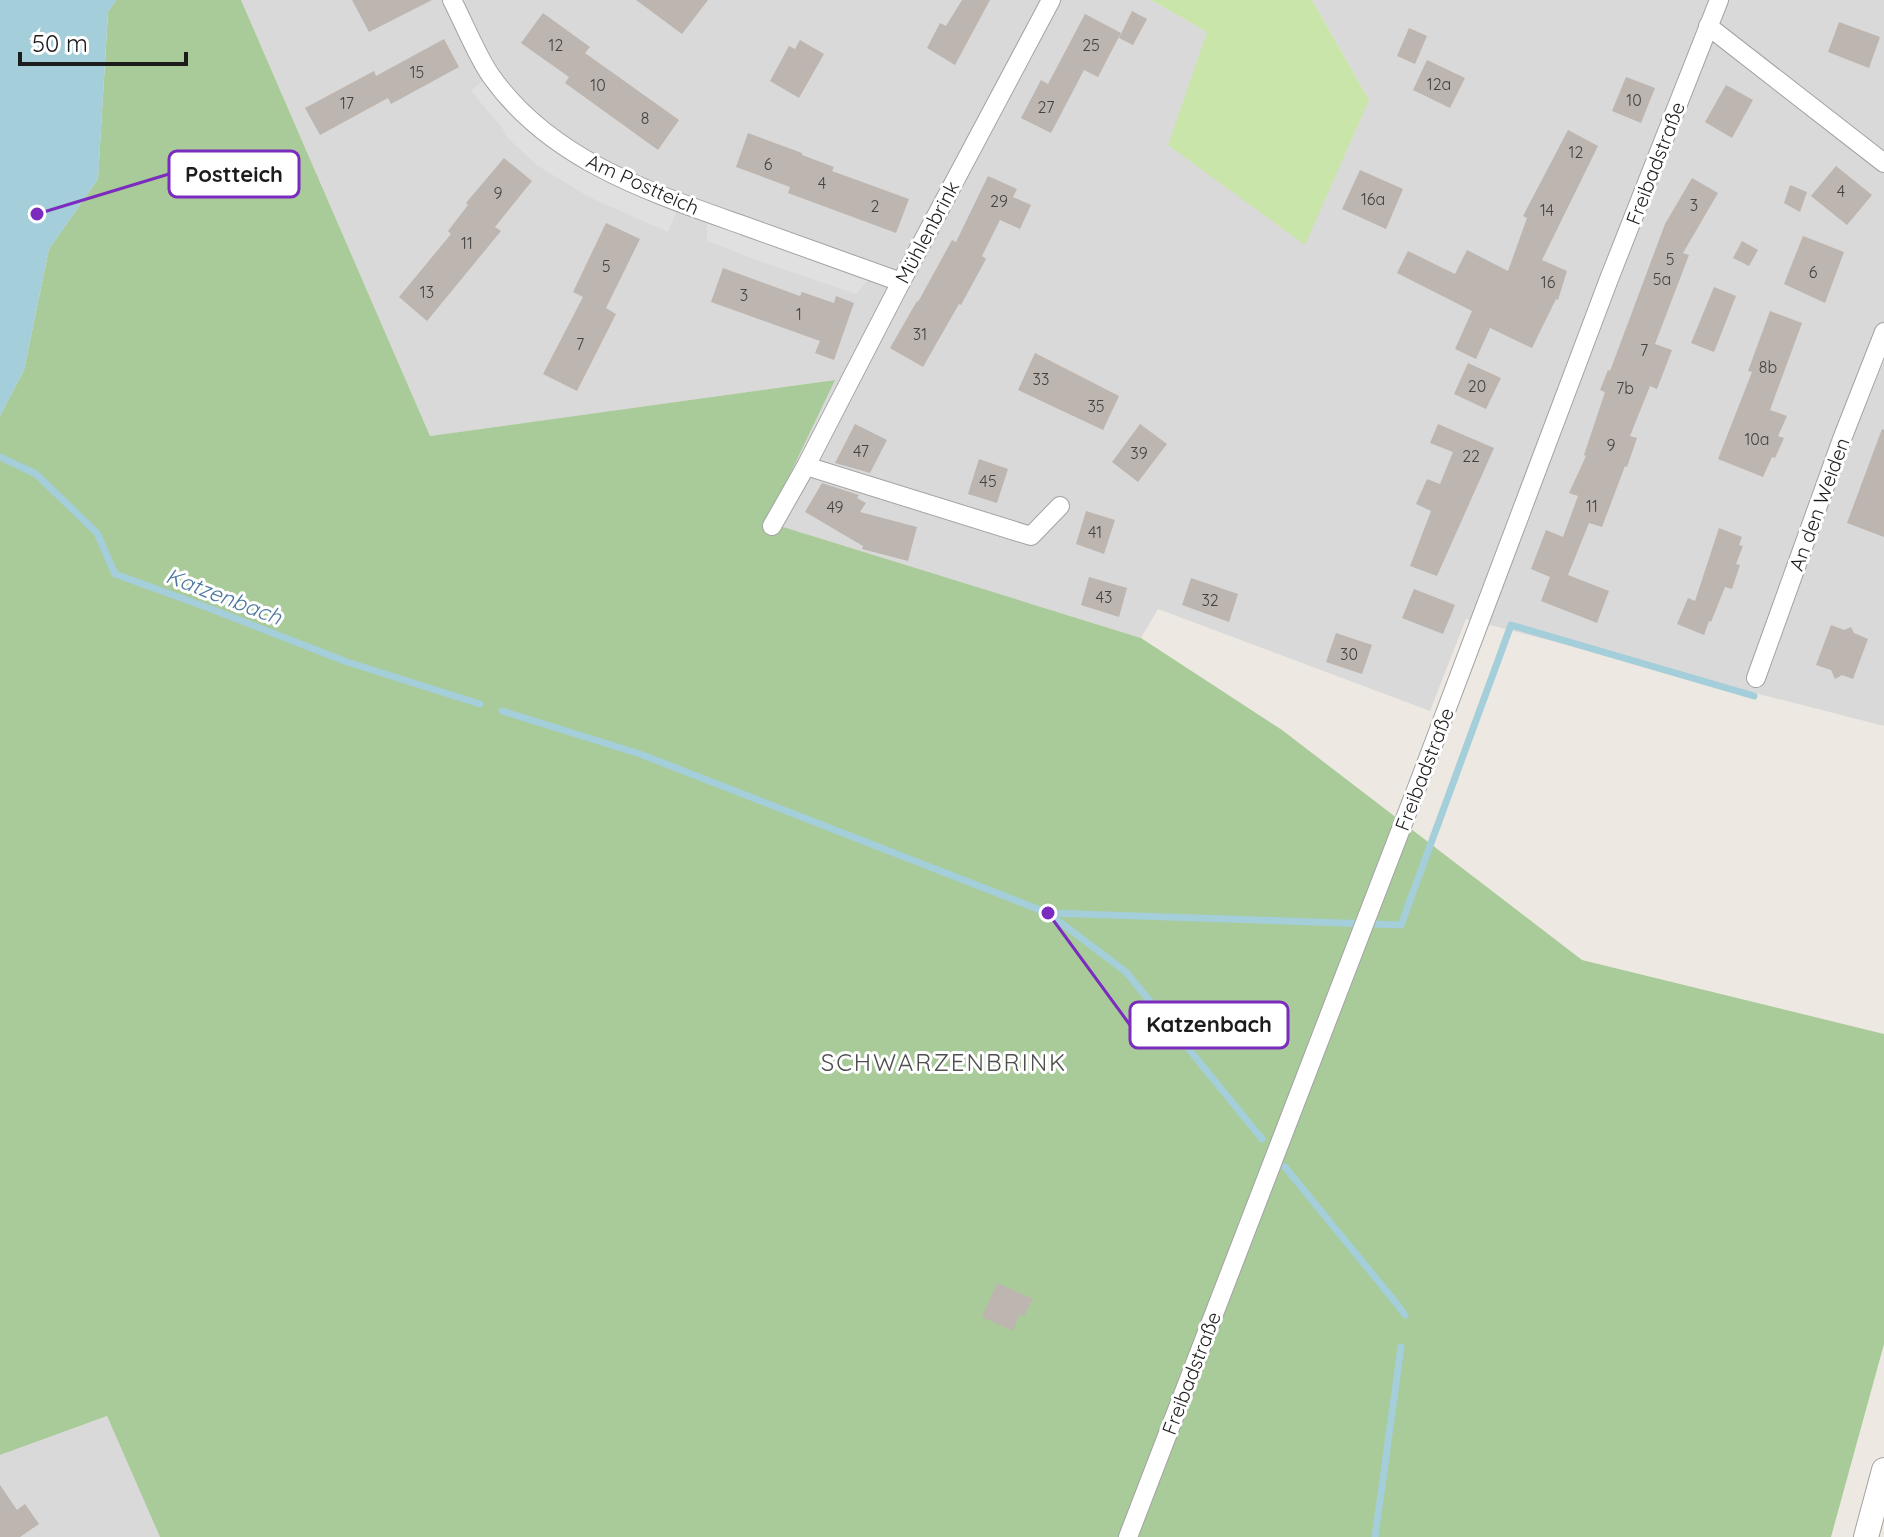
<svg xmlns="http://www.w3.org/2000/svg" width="1884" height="1537" font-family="Quicksand,sans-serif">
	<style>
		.residential { fill: #dad9d9 }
		.grass { fill: #c9e5aa }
		.forest { fill: #a9ca99 }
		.parking { fill: #e0e0e0 }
		.water { fill: #a4ced9 }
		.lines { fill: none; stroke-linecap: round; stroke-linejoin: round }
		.stream { stroke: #a4ced9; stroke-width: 7 }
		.building { fill: #bdb5af }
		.minor-casing { stroke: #a3a3a3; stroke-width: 20 }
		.tertiary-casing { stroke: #a3a3a3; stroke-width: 26 }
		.minor { stroke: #fff; stroke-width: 18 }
		.tertiary { stroke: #fff; stroke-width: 24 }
		.labels { text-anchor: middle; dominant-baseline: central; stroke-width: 6; stroke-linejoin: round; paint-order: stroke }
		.number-label { font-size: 16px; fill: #444241 }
		.street-label { font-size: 20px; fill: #1c1c1c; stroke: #fff }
		.water-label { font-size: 22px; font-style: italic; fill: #4b779f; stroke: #fff }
		.quarter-label { font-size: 24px; letter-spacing: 2px; fill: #4f4f4f; stroke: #fff }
		.leader { fill: none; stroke: #7b2cbf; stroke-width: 3 }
		.callout-dot { fill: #7b2cbf; stroke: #fff; stroke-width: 3 }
		.callout { fill: #fff; stroke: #7b2cbf; stroke-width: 3 }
		.callout-label { font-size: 22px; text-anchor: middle; font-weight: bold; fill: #1c1c1c }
	</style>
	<rect width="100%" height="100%" fill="#ede9e2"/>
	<g class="residential">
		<path d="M 241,0 L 1151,0 L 1207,32 L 1369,100 L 1312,0 L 1884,0 L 1884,726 L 1466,619 L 1430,711 L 1158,609 L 1141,638 L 766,522 L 834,380 L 430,436 Z"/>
		<path d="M 107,1416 L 160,1537 L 0,1537 L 0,1455 Z"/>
	</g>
	<path class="grass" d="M 1151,0 L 1312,0 L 1369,100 L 1305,245 L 1168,145 L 1207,32 Z"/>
	<path class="forest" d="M 116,0 L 241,0 L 430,436 L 835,380 L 767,522 L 1141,638 L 1282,730 L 1582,960 L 1884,1034 L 1884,1344 L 1831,1537 L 160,1537 L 107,1416 L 0,1455 L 0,416 L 24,370 L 49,249 L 98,179 L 108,12 Z"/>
	<g class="parking">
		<path d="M 486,78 L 551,146 L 573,164 L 602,179 L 677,210 L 668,232 L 589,197 L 538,166 L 508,138 L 501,126 L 471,91 Z"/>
		<path d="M 707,221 L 868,280 L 856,294 L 762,262 L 707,241 Z"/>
	</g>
	<path class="water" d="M 0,0 L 116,0 L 108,12 L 98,179 L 49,249 L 24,370 L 0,416 Z"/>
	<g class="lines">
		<g class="stream">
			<path d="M 0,457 L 36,474 L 97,533 L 115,574 L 206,607 L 347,662 L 480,704"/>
			<path d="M 502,711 L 640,754 L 1048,913 L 1126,972 L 1262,1139"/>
			<path d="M 1048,913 L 1401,925 L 1511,625 L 1754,696"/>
			<path d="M 1285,1167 L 1396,1303 L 1405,1315"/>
			<path d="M 1375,1537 L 1401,1347"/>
		</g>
	</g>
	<g class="building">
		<path d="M 352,0 L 432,0 L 369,32 Z"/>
		<path d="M 636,0 L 708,0 L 682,34 Z"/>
		<path d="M 962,0 L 990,0 L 955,65 L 927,48 L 940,23 L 946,26 Z"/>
		<path d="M 1132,11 L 1147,19 L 1133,45 L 1119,38 Z"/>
		<path d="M 543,13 L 590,47 L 585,53 L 679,120 L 658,150 L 565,83 L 569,77 L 521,43 Z"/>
		<path d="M 1085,14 L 1121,33 L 1098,77 L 1084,70 L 1051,133 L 1021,118 L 1041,80 L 1048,84 Z"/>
		<path d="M 1839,22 L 1880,37 L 1869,68 L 1828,52 Z"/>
		<path d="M 1409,28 L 1427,36 L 1415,64 L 1397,56 Z"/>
		<path d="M 444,39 L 459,67 L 391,104 L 388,98 L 320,135 L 305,108 L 374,71 L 376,76 Z"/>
		<path d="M 800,40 L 824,54 L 799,98 L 770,81 L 789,46 L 795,49 Z"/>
		<path d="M 1427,60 L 1465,78 L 1450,108 L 1413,90 Z"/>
		<path d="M 1626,77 L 1655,88 L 1641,123 L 1612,111 Z"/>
		<path d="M 1726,85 L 1753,100 L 1732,138 L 1705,122 Z"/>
		<path d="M 1568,130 L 1598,146 L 1542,260 L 1567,271 L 1558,300 L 1556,299 L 1532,348 L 1490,328 L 1476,359 L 1455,349 L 1472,311 L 1397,273 L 1408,251 L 1455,274 L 1467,250 L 1508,271 L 1527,218 L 1523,216 Z"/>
		<path d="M 748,133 L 802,153 L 802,155 L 834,167 L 832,171 L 909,199 L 896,233 L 788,193 L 790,187 L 736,167 Z"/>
		<path d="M 504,158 L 532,181 L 495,227 L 501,231 L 427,321 L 399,297 L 451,234 L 448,231 L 468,205 L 466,203 Z"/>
		<path d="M 1836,166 L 1872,195 L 1847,225 L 1811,196 Z"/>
		<path d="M 1360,170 L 1403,189 L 1386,229 L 1342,209 Z"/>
		<path d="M 988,176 L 1017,189 L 1013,197 L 1031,205 L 1020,229 L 1000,220 L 982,256 L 986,259 L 961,305 L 959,304 L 923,367 L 890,348 L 917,301 L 918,302 L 952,240 L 956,242 Z"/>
		<path d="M 1692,178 L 1718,193 L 1683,253 L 1689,255 L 1655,344 L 1672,350 L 1657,389 L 1650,386 L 1630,436 L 1637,438 L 1627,467 L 1625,466 L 1602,527 L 1589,523 L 1568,575 L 1609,591 L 1597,623 L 1541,601 L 1550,577 L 1531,569 L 1546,530 L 1563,537 L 1578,496 L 1569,493 L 1586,456 L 1584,455 L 1605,392 L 1600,390 L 1608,370 L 1610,371 L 1665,224 Z"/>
		<path d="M 1790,185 L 1807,192 L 1800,212 L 1784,203 Z"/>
		<path d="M 606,223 L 640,239 L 606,308 L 616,314 L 577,391 L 543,374 L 583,297 L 573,292 Z"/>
		<path d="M 1803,236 L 1844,252 L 1825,303 L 1784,284 Z"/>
		<path d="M 1742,241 L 1758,250 L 1749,266 L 1733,258 Z"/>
		<path d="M 723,268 L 800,296 L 802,292 L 834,303 L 836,296 L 854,303 L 834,360 L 815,353 L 820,341 L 711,302 Z"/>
		<path d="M 1714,287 L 1736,296 L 1714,352 L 1691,343 Z"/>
		<path d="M 1770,311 L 1802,323 L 1770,410 L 1787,416 L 1778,436 L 1784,438 L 1775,458 L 1772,457 L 1763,477 L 1718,459 L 1752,372 L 1748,371 Z"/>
		<path d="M 1035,353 L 1119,396 L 1103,430 L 1018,390 Z"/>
		<path d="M 1468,363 L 1501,378 L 1486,409 L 1454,394 Z"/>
		<path d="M 855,424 L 887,440 L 870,473 L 835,463 Z"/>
		<path d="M 1140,424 L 1167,444 L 1138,482 L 1112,462 Z"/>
		<path d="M 1438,424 L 1494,448 L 1437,576 L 1410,566 L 1431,511 L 1416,504 L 1427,479 L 1440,484 L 1453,452 L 1430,443 Z"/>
		<path d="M 1882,429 L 1884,430 L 1884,537 L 1847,523 Z"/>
		<path d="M 979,459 L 1008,469 L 997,503 L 968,494 Z"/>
		<path d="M 822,483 L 859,495 L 857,498 L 866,503 L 860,512 L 917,527 L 908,561 L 862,549 L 863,546 L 805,512 Z"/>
		<path d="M 1086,511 L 1115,520 L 1104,554 L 1076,544 Z"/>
		<path d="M 1719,528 L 1742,537 L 1739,545 L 1743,546 L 1736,564 L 1740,565 L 1732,589 L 1725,587 L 1711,622 L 1709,621 L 1704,635 L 1677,624 L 1688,598 L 1695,601 Z"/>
		<path d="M 1089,577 L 1127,588 L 1119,617 L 1081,605 Z"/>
		<path d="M 1191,578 L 1238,594 L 1229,622 L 1182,605 Z"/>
		<path d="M 1414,589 L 1455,605 L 1443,634 L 1402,618 Z"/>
		<path d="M 1831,625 L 1844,630 L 1851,627 L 1854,633 L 1868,639 L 1853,679 L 1842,675 L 1835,679 L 1831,670 L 1816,665 Z"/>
		<path d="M 1336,633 L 1372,645 L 1362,674 L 1326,662 Z"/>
		<path d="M 997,1283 L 1033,1299 L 1024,1316 L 1020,1314 L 1013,1331 L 982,1317 Z"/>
		<path d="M 0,1485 L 17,1510 L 25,1504 L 39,1524 L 20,1537 L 0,1537 Z"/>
	</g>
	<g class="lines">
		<defs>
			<g id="minor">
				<path d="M 452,0 C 464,23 477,56 491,76 C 551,161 652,193 745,226 C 797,245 849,263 901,282"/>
				<path d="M 1708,26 L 1884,163"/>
				<path d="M 806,466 L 1031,536 L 1060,506"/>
				<path d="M 772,526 L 806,466 L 901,282 L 1051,0"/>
				<path d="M 1756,678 L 1842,439 L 1884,332"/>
				<path d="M 1128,1537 L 1421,777 L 1609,279 L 1719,0"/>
			</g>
			<path id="tertiary" d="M 1866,1537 L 1884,1470"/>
		</defs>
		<use href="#minor" class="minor-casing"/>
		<use href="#tertiary" class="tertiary-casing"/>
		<use href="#minor" class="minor"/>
		<use href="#tertiary" class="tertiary"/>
	</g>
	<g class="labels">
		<g class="number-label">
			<text x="556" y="45">12</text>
			<text x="1091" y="45">25</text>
			<text x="417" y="72">15</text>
			<text x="1439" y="84">12a</text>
			<text x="598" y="85">10</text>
			<text x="1634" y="100">10</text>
			<text x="347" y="103">17</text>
			<text x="1046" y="107">27</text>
			<text x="645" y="118">8</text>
			<text x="1576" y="152">12</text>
			<text x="768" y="164">6</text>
			<text x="822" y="183">4</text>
			<text x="1841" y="191">4</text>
			<text x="498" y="193">9</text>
			<text x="1373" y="199">16a</text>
			<text x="999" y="201">29</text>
			<text x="1694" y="205">3</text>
			<text x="875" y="206">2</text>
			<text x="1547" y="210">14</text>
			<text x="467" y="243">11</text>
			<text x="1670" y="259">5</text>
			<text x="606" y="266">5</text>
			<text x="1813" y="272">6</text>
			<text x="1662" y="279">5a</text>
			<text x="1548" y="282">16</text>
			<text x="427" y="292">13</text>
			<text x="744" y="295">3</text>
			<text x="799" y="314">1</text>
			<text x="920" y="334">31</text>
			<text x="580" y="344">7</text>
			<text x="1644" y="350">7</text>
			<text x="1768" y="367">8b</text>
			<text x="1041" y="379">33</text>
			<text x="1477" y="386">20</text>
			<text x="1625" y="388">7b</text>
			<text x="1096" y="406">35</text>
			<text x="1757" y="439">10a</text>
			<text x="1611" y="445">9</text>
			<text x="861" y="451">47</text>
			<text x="1139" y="453">39</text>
			<text x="1471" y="456">22</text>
			<text x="988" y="481">45</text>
			<text x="1592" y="506">11</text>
			<text x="835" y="507">49</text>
			<text x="1095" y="532">41</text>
			<text x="1104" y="597">43</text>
			<text x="1210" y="600">32</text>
			<text x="1349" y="654">30</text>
		</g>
		<g class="street-label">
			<text transform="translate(1655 163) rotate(-69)">Freibadstraße</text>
			<text transform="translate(643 184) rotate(24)">Am Postteich</text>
			<text transform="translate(927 232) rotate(-62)">Mühlenbrink</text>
			<text transform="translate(1819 504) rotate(-70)">An den Weiden</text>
			<text transform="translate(1424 769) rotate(-69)">Freibadstraße</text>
			<text transform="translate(1191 1373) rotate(-69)">Freibadstraße</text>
		</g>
		<g class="water-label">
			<text transform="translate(224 596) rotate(21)">Katzenbach</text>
		</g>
		<g class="quarter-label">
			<text x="944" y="1062">SCHWARZENBRINK</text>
		</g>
	</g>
	<path class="leader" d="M37 214L169 174M1048 913L1130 1025"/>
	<g class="callout-dot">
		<circle cx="37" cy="214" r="8"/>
		<circle cx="1048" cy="913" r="8"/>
	</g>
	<g class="callout">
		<rect x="169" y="151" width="130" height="46" rx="8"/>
		<rect x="1130" y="1002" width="158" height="46" rx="8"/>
	</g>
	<g class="callout-label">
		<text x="234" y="182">Postteich</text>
		<text x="1209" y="1032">Katzenbach</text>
	</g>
	<path d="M20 52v12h166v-12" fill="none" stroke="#1c1c1c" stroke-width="4"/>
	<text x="32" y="52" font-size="24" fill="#1c1c1c" stroke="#ffffff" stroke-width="6" paint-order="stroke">50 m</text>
</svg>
